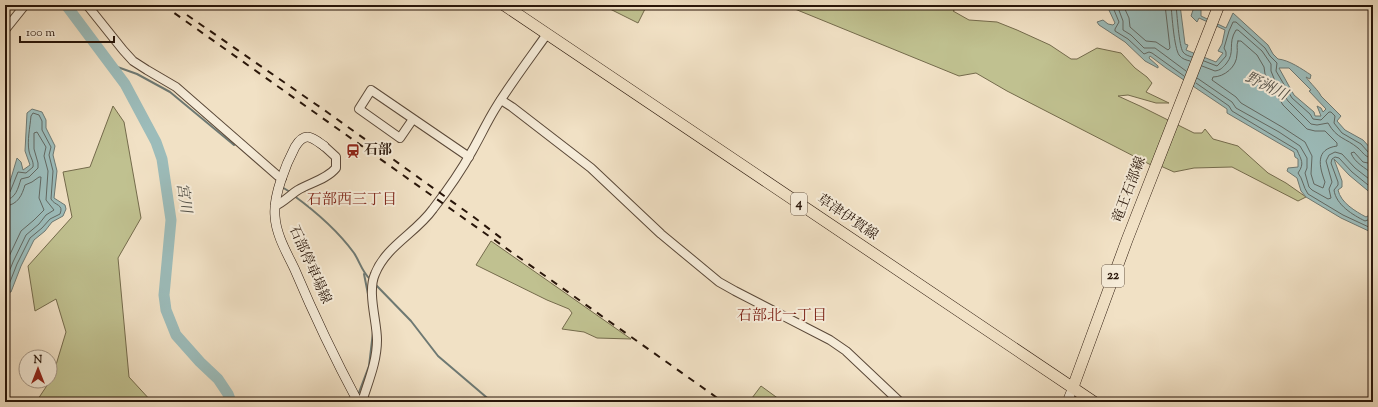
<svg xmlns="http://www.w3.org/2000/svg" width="1378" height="407" font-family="'Sorts Mill Goudy','Noto Serif JP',serif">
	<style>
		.green { fill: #c0c190; stroke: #746b4c }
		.water { fill: #9cbcba; stroke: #6e7973; fill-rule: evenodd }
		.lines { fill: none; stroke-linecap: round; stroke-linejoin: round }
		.shore { stroke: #626862; stroke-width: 1 }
		.stream { stroke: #6e7973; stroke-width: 2 }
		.river { stroke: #9cbcba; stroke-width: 11 }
		.tertiary-casing { stroke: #5a4838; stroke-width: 10 }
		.secondary-casing { stroke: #281509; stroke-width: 10 }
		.primary-casing { stroke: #281509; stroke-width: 12 }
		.tertiary { stroke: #f6ecd9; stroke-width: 8 }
		.secondary { stroke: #f6ecd9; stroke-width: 9 }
		.primary { stroke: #f1e1c5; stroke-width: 11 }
		.rail { stroke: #281509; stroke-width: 2; stroke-dasharray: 7 7; stroke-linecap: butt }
		.labels { text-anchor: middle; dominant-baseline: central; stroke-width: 4; stroke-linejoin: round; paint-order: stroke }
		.shield { fill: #f6ecd9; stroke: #665647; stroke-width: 1 }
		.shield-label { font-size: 13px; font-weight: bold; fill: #281509 }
		.poi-label { font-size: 14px; font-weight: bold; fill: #281509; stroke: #f6ecd9; text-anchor: start }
		.street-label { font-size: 14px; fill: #281509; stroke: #f6ecd9 }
		.water-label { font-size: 15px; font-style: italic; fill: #514f47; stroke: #f6ecd9 }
		.neighbourhood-label { font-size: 15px; fill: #7a1f14; stroke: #f6ecd9 }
	</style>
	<rect width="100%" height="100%" fill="#f1e1c5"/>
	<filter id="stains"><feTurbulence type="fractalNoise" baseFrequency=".005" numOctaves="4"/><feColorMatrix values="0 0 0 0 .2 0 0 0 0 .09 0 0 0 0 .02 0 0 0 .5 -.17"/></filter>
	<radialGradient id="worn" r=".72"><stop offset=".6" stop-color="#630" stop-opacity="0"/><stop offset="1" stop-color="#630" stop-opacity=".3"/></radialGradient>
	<g class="green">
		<path d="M 602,5 L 647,5 L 638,23 Z"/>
		<path d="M 785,5 L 984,5 L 985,9 L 957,8 L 953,11 L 969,20 L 997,22 L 1017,30 L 1050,45 L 1071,59 L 1077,59 L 1097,48 L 1121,53 L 1135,68 L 1147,77 L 1152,83 L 1146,92 L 1169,103 L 1156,103 L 1128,95 L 1118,96 L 1140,106 L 1194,133 L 1202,133 L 1205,129 L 1213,139 L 1238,146 L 1268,173 L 1286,183 L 1306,197 L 1298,201 L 1232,167 L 1194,168 L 1174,172 L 1154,163 L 1151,165 L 1007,91 L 976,73 L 959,76 Z"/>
		<path d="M 113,106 L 124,122 L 141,218 L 118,258 L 129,377 L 152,402 L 36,402 L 52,378 L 66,332 L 56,299 L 35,311 L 28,266 L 72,217 L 63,172 L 90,167 Z"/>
		<path d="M 491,241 L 631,339 L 597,338 L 584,332 L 562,329 L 572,313 L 569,309 L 547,300 L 476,265 Z"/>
		<path d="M 761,386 L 783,402 L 749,402 Z"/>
	</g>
	<g class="water">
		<path d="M 1108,5 L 1180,5 L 1185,44 L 1188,45 L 1186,50 L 1216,62 L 1223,53 L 1218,51 L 1222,44 L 1225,30 L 1199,18 L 1197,22 L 1191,16 L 1193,10 L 1193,7 L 1187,5 L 1204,5 L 1201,10 L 1201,16 L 1226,28 L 1233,13 L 1268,45 L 1273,54 L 1278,59 C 1289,60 1302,69 1311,75 L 1310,79 L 1306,77 C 1310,83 1319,91 1321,96 L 1341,116 L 1337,121 L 1345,130 L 1363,140 L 1373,151 L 1373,195 L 1349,175 L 1334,159 L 1342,181 L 1342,187 L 1338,190 C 1341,203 1355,211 1366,217 L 1373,213 L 1373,233 L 1341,218 L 1306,197 L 1301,191 L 1297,178 L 1287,171 L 1288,168 L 1298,167 L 1298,159 L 1295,157 L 1294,152 L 1227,113 L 1227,109 L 1166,68 L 1150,56 L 1149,58 L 1158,66 L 1158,68 L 1145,61 L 1125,42 L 1099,25 L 1097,22 L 1103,20 L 1108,24 L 1113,25 L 1115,23 L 1108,8 ZM 1279,68 L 1289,68 L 1311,90 L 1309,91 L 1326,109 L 1323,112 L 1321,108 L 1317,106 L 1321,116 L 1315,116 L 1314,112 L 1294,95 Z"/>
		<path d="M 32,109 L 42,112 L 46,120 L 46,128 L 55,146 L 53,155 L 57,171 L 54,198 L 65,205 L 66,209 L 63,216 L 52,222 L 45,231 L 34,240 L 21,266 L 11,292 L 5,293 L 5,194 L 9,185 L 17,158 L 21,162 L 23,170 L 30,165 L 25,151 L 27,113 Z"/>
	</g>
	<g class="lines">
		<g class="shore">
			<path d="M 1112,5 L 1119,22 L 1115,29 L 1115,31 L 1128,39 L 1144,54 L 1149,52 L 1152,53 L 1184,76"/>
			<path d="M 1117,5 L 1123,21 L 1123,30 L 1131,35 L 1144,48 L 1155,48 L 1186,71"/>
			<path d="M 1123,5 L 1129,18 L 1130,27 L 1146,41 L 1156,42 L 1168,50 L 1170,48 L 1165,5"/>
			<path d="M 1171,5 C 1172,16 1174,47 1179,55 C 1182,59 1186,60 1190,61"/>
			<path d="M 1176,5 C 1177,14 1179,46 1183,52 C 1185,55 1189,56 1192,57"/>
			<path d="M 1238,41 L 1241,41 L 1257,55 L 1264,67 L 1265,74 L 1270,84 L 1283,105 L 1307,129 L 1315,131 L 1325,131 L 1337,143 L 1337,146 C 1315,149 1319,166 1325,182 L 1323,188 L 1314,184 L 1311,174 L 1312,156 L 1305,142 L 1282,127 L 1241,103 L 1236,97 L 1212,80 L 1213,77 C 1224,77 1237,67 1237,54 C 1238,49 1236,46 1238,41 Z"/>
			<path d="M 1204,61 L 1217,66 L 1219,64 L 1226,56 L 1226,52 L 1224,48 L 1229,31 L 1233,22 L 1236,22 L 1265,48 L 1270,56 L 1277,63 L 1276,71 L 1292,98 L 1310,114 L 1313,119 L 1321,120 L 1329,112 L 1331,112 L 1335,116 L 1334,123 L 1342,133 L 1361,144 L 1369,153 L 1373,153"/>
			<path d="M 1202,66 L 1215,71 C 1221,70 1222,68 1226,64 C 1236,52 1227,44 1236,30 L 1238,30 L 1262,51 L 1271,64 L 1271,71 L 1275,81 L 1288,101 L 1311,124 L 1317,125 L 1328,123 C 1337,139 1346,138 1358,148 C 1363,152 1365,158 1373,158"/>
			<path d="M 1197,78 L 1232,102 L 1236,108 L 1279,132 L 1300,146 L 1307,158 L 1307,168 L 1305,173 L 1309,187 L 1312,190 L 1328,199 L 1331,198 L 1329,189 L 1332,182 L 1326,161 L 1329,155 L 1335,152 L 1342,154 L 1355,168 L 1373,182"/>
			<path d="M 1196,83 L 1229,106 L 1232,111 L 1297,150 C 1301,160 1305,163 1298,173 C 1303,179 1303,187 1308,194 L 1343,215 L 1373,229"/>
			<path d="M 1373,164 L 1363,162 L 1354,152 L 1351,153 C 1354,162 1365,168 1373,174"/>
			<path d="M 1373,189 L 1352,172 L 1339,158 L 1335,157 L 1332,159 L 1331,163 L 1338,182 L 1338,185 L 1334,190 C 1336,205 1353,215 1365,221 L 1373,218"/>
			<path d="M 5,195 L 10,192 L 18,172 L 26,173 L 33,167 C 34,161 30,157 29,151 C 27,141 30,127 31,116 L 33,113 L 39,115 L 42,121 L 42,130 L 51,147 L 49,155 L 53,171 L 51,199 C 55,206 64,204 60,214 L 50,219 L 42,228 L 30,238 L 17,264 L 8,287 L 5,289"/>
			<path d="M 5,200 C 16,199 18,188 21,179 L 29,177 L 38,168 L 38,163 L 34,149 L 34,133 L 37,132 L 46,147 L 44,156 L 48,171 L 46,200 L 54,210 L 46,215 L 39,224 L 26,235 L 13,262 L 5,282"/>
			<path d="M 5,206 C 18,205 22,195 25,185 L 32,182 L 39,177 L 41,177 L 39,198 L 44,210 L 34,220 L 21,231 L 5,265"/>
		</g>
		<g class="stream">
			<path d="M 109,64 L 137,74 L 170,92 L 234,145"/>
			<path d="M 282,187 L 290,192"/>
			<path d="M 293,195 C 315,211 338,231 354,253 C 360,262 362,272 370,279"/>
			<path d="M 364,274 L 368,294"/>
			<path d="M 375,284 L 411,321 L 438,356 L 492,402"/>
			<path d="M 358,395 L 369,366 L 373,332"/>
		</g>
		<path class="river" d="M 66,5 L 125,84 L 156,142 L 162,159 L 171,220 L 164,295 L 166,310 L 176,335 L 200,362 L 218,379 L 228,394 L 231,402"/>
		<defs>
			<g id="tertiary">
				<path d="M 87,5 L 123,50 L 133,61 L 147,70 L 176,87 L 278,176 L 282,178"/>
				<path d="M 5,30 L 25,5"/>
				<path d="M 501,100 L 512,107 L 591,168 L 661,234 L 719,282 L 735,291 L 830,340 L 846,351 L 900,402"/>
				<path d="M 413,119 L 400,138 L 359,109 L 371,90 L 469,157"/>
				<path d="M 275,206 C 284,202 290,195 298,190 C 310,183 327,179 336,168 L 336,157 L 324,146"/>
				<path d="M 362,402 C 368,382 377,362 377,340 C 377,321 367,292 375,274 C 386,246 416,233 433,209 C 447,191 461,171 472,151 C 480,137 487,122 495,109 C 511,83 530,58 547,34"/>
			</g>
			<g id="secondary">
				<path d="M 324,146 C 313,138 305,130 295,147 C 286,164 273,196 275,216 C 276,235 287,253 295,270 C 314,315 335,359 358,402"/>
				<path d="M 1067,402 L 1073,387"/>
			</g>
			<g id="primary">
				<path d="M 504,5 L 1094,402"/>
				<path d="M 1073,387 L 1127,240 L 1219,5"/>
			</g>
		</defs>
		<use href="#tertiary" class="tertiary-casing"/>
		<use href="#secondary" class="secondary-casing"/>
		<use href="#primary" class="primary-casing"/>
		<use href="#tertiary" class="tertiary"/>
		<use href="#secondary" class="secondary"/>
		<use href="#primary" class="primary"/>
		<g class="rail">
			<path d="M 163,5 L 723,402"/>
			<path d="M 187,15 L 327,112 L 475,218 L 501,238"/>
		</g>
	</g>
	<defs>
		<symbol id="station-bare" viewBox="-9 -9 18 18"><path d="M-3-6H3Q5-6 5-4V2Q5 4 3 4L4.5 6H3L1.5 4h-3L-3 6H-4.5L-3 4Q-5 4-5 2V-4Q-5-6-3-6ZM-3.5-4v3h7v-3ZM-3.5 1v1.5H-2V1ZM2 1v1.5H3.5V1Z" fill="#8f2418" stroke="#f6ecd9" stroke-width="2.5" paint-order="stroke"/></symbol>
	</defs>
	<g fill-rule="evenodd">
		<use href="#station-bare" x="343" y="141" width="20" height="20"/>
	</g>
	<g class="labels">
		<g class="shield">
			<rect x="791" y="193" width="16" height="22" rx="3"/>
			<rect x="1102" y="265" width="22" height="22" rx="3"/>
		</g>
		<g class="shield-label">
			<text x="799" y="204">4</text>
			<text x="1113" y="276">22</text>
		</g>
		<g class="poi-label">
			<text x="364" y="151">石部</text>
		</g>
		<g class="street-label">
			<text transform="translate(1130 190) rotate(-69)">竜王石部線</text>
			<text transform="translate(847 218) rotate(34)">草津伊賀線</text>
			<text transform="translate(309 265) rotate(66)">石部停車場線</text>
		</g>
		<g class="water-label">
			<text transform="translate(1266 87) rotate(26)">野洲川</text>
			<text transform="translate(183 198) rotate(82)">宮川</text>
		</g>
		<g class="neighbourhood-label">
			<text x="352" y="200">石部西三丁目</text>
			<text x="782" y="316">石部北一丁目</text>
		</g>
	</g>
	<rect width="1378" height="407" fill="none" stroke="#f1e1c5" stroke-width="20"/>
	<rect x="6" y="6" width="1366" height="395" fill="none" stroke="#281509" stroke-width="2"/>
	<rect x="10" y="10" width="1358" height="387" fill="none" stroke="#281509"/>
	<g transform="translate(38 369)"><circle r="19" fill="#f6ecd9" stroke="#a49686"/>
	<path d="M0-3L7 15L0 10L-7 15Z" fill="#8f2418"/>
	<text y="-6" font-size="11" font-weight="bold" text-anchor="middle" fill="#281509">N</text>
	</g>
	<path d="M20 36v6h94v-6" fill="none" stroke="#281509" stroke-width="2"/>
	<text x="26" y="36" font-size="12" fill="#281509" stroke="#f6ecd9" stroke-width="3" paint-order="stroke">100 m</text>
	<rect width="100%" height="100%" filter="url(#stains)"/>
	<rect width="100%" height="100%" fill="url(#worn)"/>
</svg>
